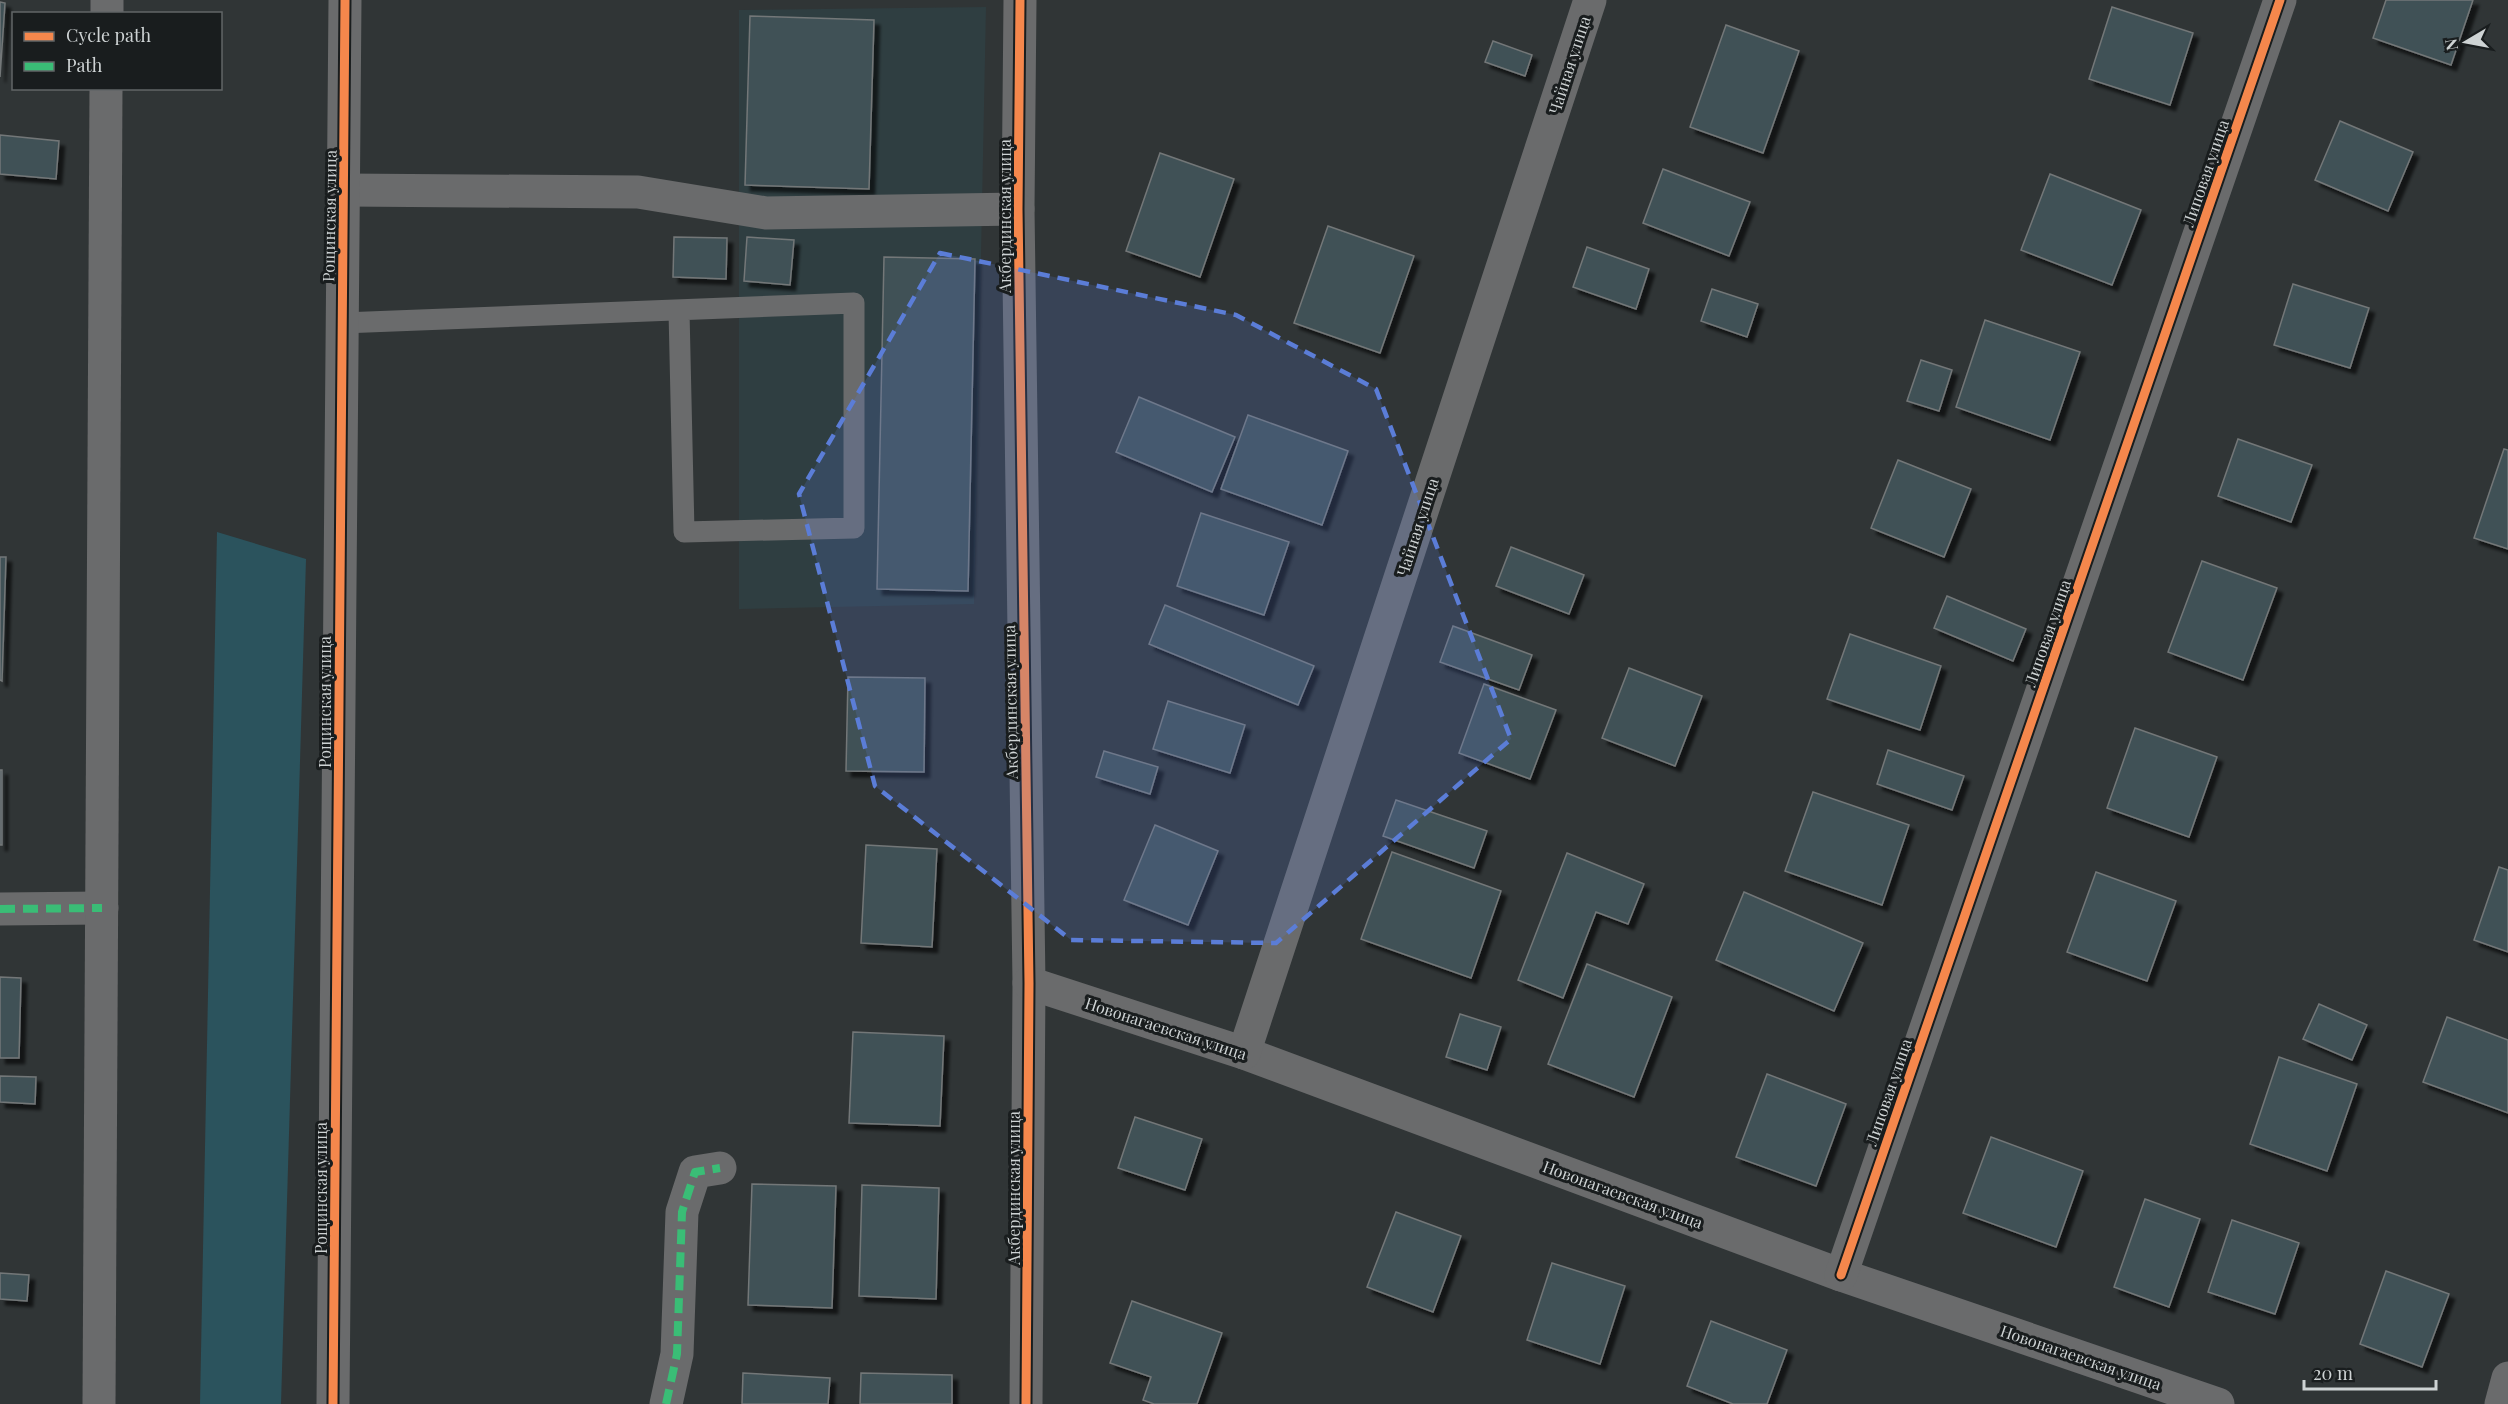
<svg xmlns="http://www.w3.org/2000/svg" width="2508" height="1404" font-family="'Playfair Display',serif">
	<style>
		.built { fill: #2f3e41 }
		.green { fill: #2b535d }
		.building { fill: #405156; stroke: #737778; stroke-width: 1.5; filter: url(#shadow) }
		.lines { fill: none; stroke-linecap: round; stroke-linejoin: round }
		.service { stroke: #6a6b6c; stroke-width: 21 }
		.minor { stroke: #6a6b6c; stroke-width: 33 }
		.tertiary { stroke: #6a6b6c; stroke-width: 33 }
		.quiet { stroke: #3abd76; stroke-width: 8; stroke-dasharray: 15 8; stroke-linecap: butt }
		.cycleway-casing { stroke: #191d1e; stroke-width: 13 }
		.cycleway { stroke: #f5874c; stroke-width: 9 }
		.marked { fill: #5b7dd7; fill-opacity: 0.2; stroke: #5b7dd7; stroke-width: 4.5; stroke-dasharray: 12 8; stroke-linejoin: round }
		.labels { text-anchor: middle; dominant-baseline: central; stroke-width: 6; stroke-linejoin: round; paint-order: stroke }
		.street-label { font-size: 16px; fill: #ced3d4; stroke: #191d1e }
	</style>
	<defs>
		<filter id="shadow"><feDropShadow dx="5.5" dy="5.5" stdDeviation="1.5" flood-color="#0009"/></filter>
	</defs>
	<rect width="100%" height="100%" fill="#303536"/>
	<path class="built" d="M 986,7 L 974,604 L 739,609 L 739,10 Z"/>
	<path class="green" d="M 217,532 L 306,559 L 281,1404 L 200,1404 Z"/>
	<g class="building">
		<path d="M 2386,0 L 2473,0 L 2451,65 L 2373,38 Z"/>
		<path d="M 0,2 L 5,3 L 0,77 Z"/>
		<path d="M 2112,7 L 2193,33 L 2170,105 L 2089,79 Z"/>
		<path d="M 750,16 L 874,20 L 869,189 L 745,185 Z"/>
		<path d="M 1726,25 L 1799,51 L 1763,153 L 1690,127 Z"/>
		<path d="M 1493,41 L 1532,55 L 1525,76 L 1485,62 Z"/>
		<path d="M 2340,121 L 2413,152 L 2388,211 L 2315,180 Z"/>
		<path d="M 0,135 L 59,141 L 56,179 L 0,174 Z"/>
		<path d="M 1160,153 L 1234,179 L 1200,277 L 1126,251 Z"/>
		<path d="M 1663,169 L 1750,202 L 1729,256 L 1643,223 Z"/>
		<path d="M 2050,174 L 2141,210 L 2112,285 L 2021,250 Z"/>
		<path d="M 1328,226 L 1414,256 L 1380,353 L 1294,323 Z"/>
		<path d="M 674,237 L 727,238 L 726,279 L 673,277 Z"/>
		<path d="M 747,237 L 794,240 L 790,285 L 744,281 Z"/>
		<path d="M 1587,247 L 1649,269 L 1636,309 L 1573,287 Z"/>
		<path d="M 884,257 L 975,259 L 968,591 L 877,589 Z"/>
		<path d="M 2293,284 L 2369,308 L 2350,368 L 2274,345 Z"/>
		<path d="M 1712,289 L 1758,304 L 1747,337 L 1701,321 Z"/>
		<path d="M 1985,320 L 2080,352 L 2050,440 L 1956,407 Z"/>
		<path d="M 1921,360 L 1952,370 L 1939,411 L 1907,401 Z"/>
		<path d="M 1139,397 L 1235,437 L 1212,492 L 1116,452 Z"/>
		<path d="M 1248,415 L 1348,451 L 1322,525 L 1221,489 Z"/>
		<path d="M 2238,439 L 2312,465 L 2291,522 L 2218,496 Z"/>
		<path d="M 2504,449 L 2508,450 L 2508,549 L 2474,538 Z"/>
		<path d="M 1898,460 L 1971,489 L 1944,557 L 1871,528 Z"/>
		<path d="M 1201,513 L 1289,542 L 1264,615 L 1177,586 Z"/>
		<path d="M 1511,547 L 1584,575 L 1569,614 L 1496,586 Z"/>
		<path d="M 0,557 L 6,557 L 2,681 L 0,680 Z"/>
		<path d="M 2202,561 L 2277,588 L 2243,680 L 2168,652 Z"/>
		<path d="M 1947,596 L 2026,629 L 2013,661 L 1934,628 Z"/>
		<path d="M 1165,605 L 1314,666 L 1298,705 L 1149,644 Z"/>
		<path d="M 1453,626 L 1532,655 L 1519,690 L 1440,662 Z"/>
		<path d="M 1850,634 L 1941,666 L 1920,730 L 1827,699 Z"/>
		<path d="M 1629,668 L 1702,696 L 1675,766 L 1602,738 Z"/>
		<path d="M 848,677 L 925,678 L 924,772 L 846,771 Z"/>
		<path d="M 1484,684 L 1556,710 L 1530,779 L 1459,753 Z"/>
		<path d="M 1168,701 L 1245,725 L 1230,773 L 1153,749 Z"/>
		<path d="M 2135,728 L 2217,757 L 2189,837 L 2107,808 Z"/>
		<path d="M 1888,750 L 1964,776 L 1952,810 L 1877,784 Z"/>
		<path d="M 1104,751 L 1158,767 L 1150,794 L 1096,777 Z"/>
		<rect x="0" y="770" width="2" height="75"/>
		<path d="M 1813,792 L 1909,825 L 1882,905 L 1785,871 Z"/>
		<path d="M 1396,800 L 1487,831 L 1474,868 L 1383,836 Z"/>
		<path d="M 1155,825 L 1218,851 L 1188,925 L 1124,900 Z"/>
		<path d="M 866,845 L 937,849 L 932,947 L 861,943 Z"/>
		<path d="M 1392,852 L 1501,891 L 1471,978 L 1361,939 Z"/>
		<path d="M 1567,853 L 1644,884 L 1628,924 L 1596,912 L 1563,998 L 1518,980 Z"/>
		<path d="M 2499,867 L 2508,870 L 2508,952 L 2474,940 Z"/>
		<path d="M 2096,872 L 2176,901 L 2147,981 L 2067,952 Z"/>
		<path d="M 1744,892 L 1863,943 L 1834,1011 L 1716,960 Z"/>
		<path d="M 1587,964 L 1672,997 L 1634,1097 L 1548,1064 Z"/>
		<path d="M 0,977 L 21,978 L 19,1058 L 0,1058 Z"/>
		<path d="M 2319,1004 L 2367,1025 L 2352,1060 L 2303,1039 Z"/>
		<path d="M 1460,1014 L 1501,1027 L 1487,1070 L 1446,1057 Z"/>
		<path d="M 2447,1017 L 2508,1040 L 2508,1113 L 2423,1082 Z"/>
		<path d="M 853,1032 L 944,1036 L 940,1126 L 849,1123 Z"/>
		<path d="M 2279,1057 L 2357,1084 L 2327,1171 L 2250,1144 Z"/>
		<path d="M 1767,1074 L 1846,1104 L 1816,1186 L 1736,1157 Z"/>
		<path d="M 0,1076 L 36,1077 L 35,1104 L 0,1102 Z"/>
		<path d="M 1135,1117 L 1202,1139 L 1185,1190 L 1118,1168 Z"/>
		<path d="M 1991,1137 L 2083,1171 L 2056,1247 L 1963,1213 Z"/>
		<path d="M 752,1184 L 836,1186 L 832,1308 L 748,1305 Z"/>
		<path d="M 862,1185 L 939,1188 L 936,1299 L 859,1296 Z"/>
		<path d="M 2145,1199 L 2200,1219 L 2169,1307 L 2114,1287 Z"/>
		<path d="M 1396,1212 L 1461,1236 L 1433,1312 L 1367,1287 Z"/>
		<path d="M 2232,1220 L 2299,1243 L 2275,1314 L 2208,1292 Z"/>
		<path d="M 1552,1263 L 1625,1286 L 1600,1364 L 1527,1340 Z"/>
		<path d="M 2386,1271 L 2449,1294 L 2422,1367 L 2360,1344 Z"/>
		<path d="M 0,1273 L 29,1275 L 27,1301 L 0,1299 Z"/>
		<path d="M 1132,1301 L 1222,1333 L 1197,1404 L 1154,1404 L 1143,1400 L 1151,1377 L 1110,1363 Z"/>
		<path d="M 1711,1321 L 1787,1350 L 1767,1404 L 1733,1404 L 1687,1386 Z"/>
		<path d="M 743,1373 L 830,1378 L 828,1404 L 742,1404 Z"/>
		<path d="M 861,1373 L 952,1375 L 952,1404 L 860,1404 Z"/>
	</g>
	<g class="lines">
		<path class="service" d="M 342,323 L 854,303 L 854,528 L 684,532 L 679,311"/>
		<g class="minor">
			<path d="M 1020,0 L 1018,209 L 1029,983 L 1026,1404"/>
			<path d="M 107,14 L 107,0"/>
			<path d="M 344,190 L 638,192 L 766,213 L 1018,209"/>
			<path d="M 0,909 L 102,908"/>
			<path d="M 1029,983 L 1244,1053 L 1841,1275 L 2218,1404"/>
			<path d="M 1244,1053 L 1590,0"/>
			<path d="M 1841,1275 L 2280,0"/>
			<path d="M 99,1404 L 106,88"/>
			<path d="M 666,1404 L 677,1354 L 682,1212 L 695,1172 L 720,1168"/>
			<path d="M 2501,1404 L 2508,1378"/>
		</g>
		<path class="tertiary" d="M 333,1404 L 345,0"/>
		<g class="quiet">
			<path d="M 0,909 L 102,908"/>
			<path d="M 666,1404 L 677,1354 L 682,1212 L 695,1172 L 720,1168"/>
		</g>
		<defs>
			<g id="cycleway">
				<path d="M 1020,0 L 1018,209 L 1029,983 L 1026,1404"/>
				<path d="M 1841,1275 L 2280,0"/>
				<path d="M 333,1404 L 345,0"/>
			</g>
		</defs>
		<use href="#cycleway" class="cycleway-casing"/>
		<use href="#cycleway" class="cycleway"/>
	</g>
	<path class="marked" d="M 940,253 L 1236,315 L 1376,389 L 1511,739 L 1276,943 L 1071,940 L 875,786 L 799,494 Z"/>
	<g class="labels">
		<g class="street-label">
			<text transform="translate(1569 65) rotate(-72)">Чайная улица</text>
			<text transform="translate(2205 173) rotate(-71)">Липовая улица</text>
			<text transform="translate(329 216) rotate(-89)">Рощинская улица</text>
			<text transform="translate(1004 216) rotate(-90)">Акбердинская улица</text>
			<text transform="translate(1417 527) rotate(-72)">Чайная улица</text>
			<text transform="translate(2047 633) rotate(-71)">Липовая улица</text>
			<text transform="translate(324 702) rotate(-90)">Рощинская улица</text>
			<text transform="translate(1010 702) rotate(-91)">Акбердинская улица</text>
			<text transform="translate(1166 1028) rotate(18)">Новонагаевская улица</text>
			<text transform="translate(1888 1092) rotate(-71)">Липовая улица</text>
			<text transform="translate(320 1188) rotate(-90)">Рощинская улица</text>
			<text transform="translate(1013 1188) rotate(-90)">Акбердинская улица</text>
			<text transform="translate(1623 1194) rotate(20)">Новонагаевская улица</text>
			<text transform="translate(2081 1357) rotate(19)">Новонагаевская улица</text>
		</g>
	</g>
	<rect x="12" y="12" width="210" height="78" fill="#191d1e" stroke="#616667" stroke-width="1.5"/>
	<rect x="24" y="32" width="30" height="9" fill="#f5874c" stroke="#616667" stroke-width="1.5"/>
	<text x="66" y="42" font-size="18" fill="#ced3d4">Cycle path</text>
	<rect x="24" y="62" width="30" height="9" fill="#3abd76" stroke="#616667" stroke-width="1.5"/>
	<text x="66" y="72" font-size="18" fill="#ced3d4">Path</text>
	<g transform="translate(2466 42) rotate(260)" stroke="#191d1e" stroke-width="4.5" paint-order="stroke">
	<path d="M0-4.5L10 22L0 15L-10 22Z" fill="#ced3d4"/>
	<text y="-9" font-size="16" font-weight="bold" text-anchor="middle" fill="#ced3d4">N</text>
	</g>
	<path d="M2304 1380v9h132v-9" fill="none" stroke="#ced3d4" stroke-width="3"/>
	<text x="2313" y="1380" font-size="18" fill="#ced3d4" stroke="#191d1e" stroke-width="4.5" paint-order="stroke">20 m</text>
</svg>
